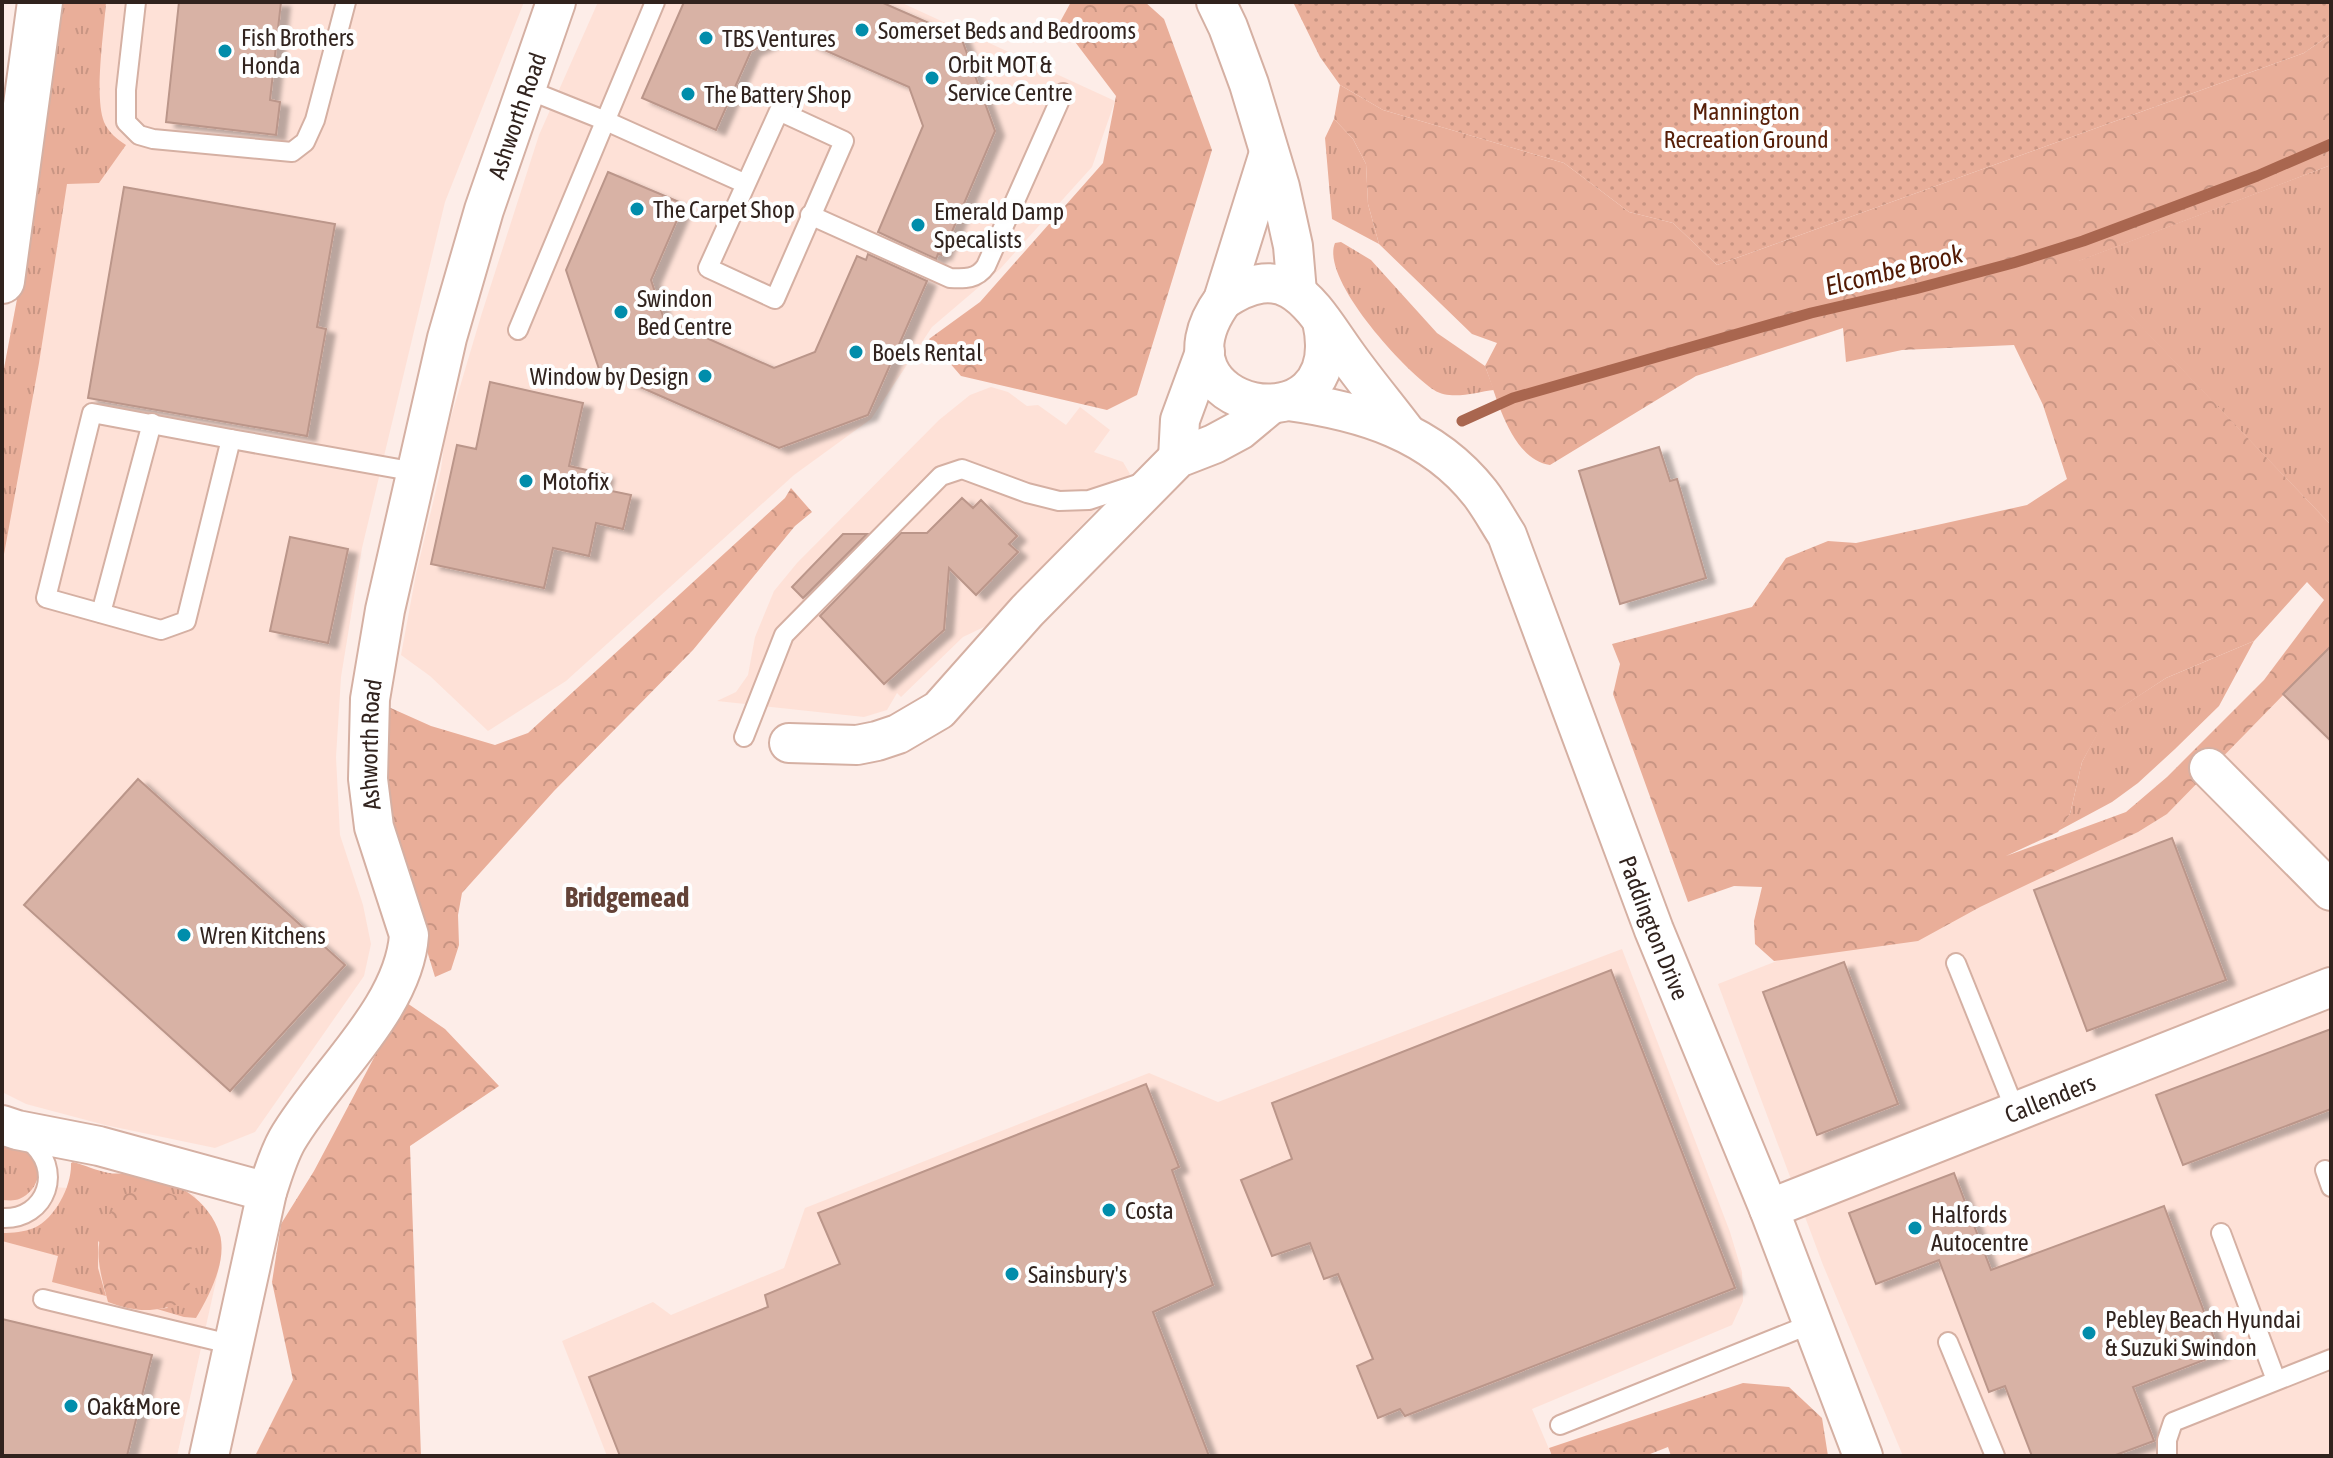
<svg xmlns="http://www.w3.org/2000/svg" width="2333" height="1458" font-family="'Asap Condensed',sans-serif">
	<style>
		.built { fill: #fee1d7 }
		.grass { fill: url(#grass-tufts) }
		.forest { fill: url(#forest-crowns); fill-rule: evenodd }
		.park { fill: url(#park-dots) }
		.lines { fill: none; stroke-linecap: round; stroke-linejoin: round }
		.stream { stroke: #a9664f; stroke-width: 11 }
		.building { fill: #d8b2a5; stroke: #bb968a; stroke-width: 2; filter: url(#shadow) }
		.service-casing { stroke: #d5b0a3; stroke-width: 22 }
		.minor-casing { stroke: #d5b0a3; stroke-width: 42 }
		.secondary-casing { stroke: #d5b0a3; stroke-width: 48 }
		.service { stroke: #fff; stroke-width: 18 }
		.minor { stroke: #fff; stroke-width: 38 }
		.secondary { stroke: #fff; stroke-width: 44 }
		.poi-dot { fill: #018dab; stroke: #fefefe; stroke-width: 3 }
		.labels { text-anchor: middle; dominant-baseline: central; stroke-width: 8; stroke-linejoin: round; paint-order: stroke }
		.poi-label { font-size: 24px; fill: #31231e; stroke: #fefefe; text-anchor: start }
		.park-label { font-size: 24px; fill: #561e07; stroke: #fefefe }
		.street-label { font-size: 24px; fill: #31231e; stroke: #fefefe }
		.water-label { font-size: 26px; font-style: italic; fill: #521a04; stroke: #fefefe }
		.quarter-label { font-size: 28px; font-weight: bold; fill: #634338; stroke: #fefefe }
	</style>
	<defs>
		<pattern id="grass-tufts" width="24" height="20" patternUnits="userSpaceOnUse" patternTransform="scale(2)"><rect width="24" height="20" fill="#e9ae99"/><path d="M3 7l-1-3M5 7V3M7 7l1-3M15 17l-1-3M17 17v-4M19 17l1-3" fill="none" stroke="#c89583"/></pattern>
		<pattern id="forest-crowns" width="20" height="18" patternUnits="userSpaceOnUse" patternTransform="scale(2)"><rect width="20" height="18" fill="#e9ae99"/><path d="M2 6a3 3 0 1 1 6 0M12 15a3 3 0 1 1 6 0" fill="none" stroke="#c89583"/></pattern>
		<pattern id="park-dots" width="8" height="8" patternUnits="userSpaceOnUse" patternTransform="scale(2)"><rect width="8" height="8" fill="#e9ae99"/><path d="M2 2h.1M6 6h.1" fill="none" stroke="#c89583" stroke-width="1.8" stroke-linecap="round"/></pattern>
		<filter id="shadow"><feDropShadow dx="9" dy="5" stdDeviation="2" flood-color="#0004"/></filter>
	</defs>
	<rect width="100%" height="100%" fill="#fdede8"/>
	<g class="built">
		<path d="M 60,2 L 524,2 L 445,202 L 362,548 L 341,677 L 336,757 L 340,835 L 363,905 L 371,944 L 364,976 L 255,1132 L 215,1148 L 105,1125 L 26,1104 L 2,1092 L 2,379 L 21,278 Z"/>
		<path d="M 598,2 L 900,2 L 1115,101 L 1092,167 L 1000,269 L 932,327 L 871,419 L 794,475 L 566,681 L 488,731 L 430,676 L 401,655 L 416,574 L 441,469 L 445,437 L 481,316 L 539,135 Z"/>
		<path d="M 991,387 L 1008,392 L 1027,406 L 1038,405 L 1066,425 L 1080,407 L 1110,430 L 1094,452 L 1123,462 L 1130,474 L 986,626 L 963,637 L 901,697 L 897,693 L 887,710 L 864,717 L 717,701 L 736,692 L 748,675 L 755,637 L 774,591 L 797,563 L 939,420 L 970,395 Z"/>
		<path d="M 2331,621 L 2331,1456 L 1903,1456 L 1823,1265 L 1718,984 L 2119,827 Z"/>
		<path d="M 1622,949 L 1730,1232 L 1742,1272 L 1743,1301 L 1732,1325 L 1532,1409 L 1552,1456 L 607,1456 L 562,1341 L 653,1302 L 671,1315 L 784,1268 L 805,1208 L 1149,1073 L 1218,1102 Z"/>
		<path d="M 140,1173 L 194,1195 L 221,1237 L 220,1263 L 177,1456 L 2,1456 L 2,1177 L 41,1186 L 67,1188 Z"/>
	</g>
	<g class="grass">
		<path d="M 60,2 L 106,2 C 104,32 94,96 104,122 C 109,133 117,139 126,145 L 99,183 L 67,184 L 39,363 L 2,565 L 2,379 L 21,278 Z"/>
		<path d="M 1334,119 L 1353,139 L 1366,164 L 1368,204 L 1379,244 L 1332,219 L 1325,138 Z"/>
		<path d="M 2331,165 L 2331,525 L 2078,261 Z"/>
		<path d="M 1341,242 L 1371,260 L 1437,333 L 1485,366 L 1494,390 C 1476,392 1451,401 1434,390 C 1405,371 1320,279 1335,243 Z"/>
		<path d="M 2254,641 L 2219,706 L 2175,749 L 2138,783 L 2112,802 L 2058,831 L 2070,814 L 2082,762 L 2106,717 L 2166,678 Z"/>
		<path d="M 2,1141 C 13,1146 29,1150 36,1160 C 45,1175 31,1198 15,1200 C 11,1201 6,1200 2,1200 Z"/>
		<path d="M 73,1162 C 85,1165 97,1171 109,1173 C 119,1175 130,1171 140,1173 C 174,1179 210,1200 220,1235 C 227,1262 209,1296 196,1318 L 184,1317 L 157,1309 L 168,1308 L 98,1241 L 98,1268 L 106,1296 L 52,1282 L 58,1256 L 2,1241 L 2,1233 C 13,1233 24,1232 34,1228 C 56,1218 72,1185 71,1163 Z"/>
	</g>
	<g class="forest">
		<path d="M 1071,2 L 1145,2 L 1164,19 L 1212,150 L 1137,395 L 1107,410 L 961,376 L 929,339 L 980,302 L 1103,163 L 1116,96 L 1060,22 Z"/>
		<path d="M 2331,34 L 2331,165 L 2079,261 L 2331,525 L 2331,646 L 2167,814 L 2138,832 L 1980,907 L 1918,941 L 1774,961 L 1755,944 L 1754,921 L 1762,887 L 1734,886 L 1688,902 L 1613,694 L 1620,664 L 1612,644 L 1752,607 L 1786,558 L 1828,541 L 1856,543 L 2027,505 L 2067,479 L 2043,405 L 2014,345 L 1902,350 L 1846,362 L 1843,328 L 1696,376 L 1550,465 C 1511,459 1497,398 1485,366 L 1497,343 L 1472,334 L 1379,244 L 1368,204 L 1366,164 L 1353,139 L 1334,119 L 1340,85 L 1383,110 L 1564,163 L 1629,212 L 1673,223 L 1717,265 L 2304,53 ZM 2307,582 L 2324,600 L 2264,680 L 2167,777 L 2126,812 L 2006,856 L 2058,832 L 2070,814 L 2082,762 L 2107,717 L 2166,678 L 2254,641 Z"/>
		<path d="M 791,488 L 812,512 L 795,526 L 693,650 L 554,791 L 462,893 L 458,915 L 459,945 L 451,970 L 435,977 L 396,849 L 379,779 L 384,705 L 431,726 L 495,745 L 528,733 L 785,498 Z"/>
		<path d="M 404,1001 L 445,1029 L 499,1086 L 410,1146 L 421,1456 L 255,1456 L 293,1380 L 272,1282 L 281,1224 L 314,1171 Z"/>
		<path d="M 154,1187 L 178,1197 L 189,1210 L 192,1252 L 190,1283 L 181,1303 C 154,1313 134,1312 108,1302 C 94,1251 93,1239 122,1195 Z"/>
		<path d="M 1743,1383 L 1789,1387 L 1822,1418 L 1828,1456 L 1671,1456 L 1668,1447 L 1645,1456 L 1552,1456 L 1549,1448 Z"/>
	</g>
	<path class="park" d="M 1293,2 L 2331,2 L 2331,34 L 2304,53 L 1717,265 L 1673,223 L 1629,212 L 1564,163 L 1383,110 L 1340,85 L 1320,57 Z"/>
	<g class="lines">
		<path class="stream" d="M 1462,421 L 1513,398 L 1811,313 L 1915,289 L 2013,263 L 2083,241 L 2257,176 L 2331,144"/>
	</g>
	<g class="building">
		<path d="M 179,2 L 281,2 L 270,100 L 280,102 L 276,135 L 166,122 Z"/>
		<path d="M 684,2 L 881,2 L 961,37 L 995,131 L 942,255 L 938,254 L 936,259 L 878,232 L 923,126 L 909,87 L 788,34 L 751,51 L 716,130 L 642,98 Z"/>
		<path d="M 608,172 L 684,204 L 651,280 L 664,319 L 774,368 L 815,352 L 857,256 L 866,260 L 868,254 L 927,281 L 868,415 L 779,448 L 599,369 L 566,270 Z"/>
		<path d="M 124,187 L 335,224 L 317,327 L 326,329 L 307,436 L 88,398 Z"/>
		<path d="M 490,382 L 583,403 L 569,466 L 605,474 L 602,489 L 631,495 L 623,529 L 596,523 L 589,556 L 553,548 L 544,588 L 431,564 L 457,445 L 476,449 Z"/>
		<path d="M 1659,447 L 1670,481 L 1677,479 L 1706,578 L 1620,604 L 1579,471 Z"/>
		<path d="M 962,498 L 973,508 L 981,500 L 1017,536 L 1009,544 L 1018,552 L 976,595 L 949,568 L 944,630 L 884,684 L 820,616 L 901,533 L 927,533 Z"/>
		<path d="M 843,534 L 867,534 L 803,598 L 792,587 Z"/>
		<path d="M 290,537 L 348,549 L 328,643 L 270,631 Z"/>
		<path d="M 2331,646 L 2331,741 L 2283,694 Z"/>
		<path d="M 138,779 L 345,965 L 230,1091 L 24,905 Z"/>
		<path d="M 2172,838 L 2226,980 L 2087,1031 L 2034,890 Z"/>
		<path d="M 1844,962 L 1898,1104 L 1817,1135 L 1763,992 Z"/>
		<path d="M 1611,970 L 1735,1288 L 1405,1416 L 1400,1409 L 1378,1418 L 1357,1366 L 1373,1359 L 1338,1274 L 1324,1279 L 1310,1243 L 1272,1256 L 1241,1180 L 1292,1159 L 1272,1103 Z"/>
		<path d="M 2331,1029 L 2331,1109 L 2183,1165 L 2156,1095 Z"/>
		<path d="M 1146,1084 L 1179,1167 L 1172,1170 L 1213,1285 L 1153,1312 L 1209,1456 L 620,1456 L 589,1377 L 768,1307 L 765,1295 L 840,1264 L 818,1213 Z"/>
		<path d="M 1954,1173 L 1991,1270 L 2164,1206 L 2220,1354 L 2133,1387 L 2154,1441 L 2113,1456 L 2032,1456 L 2005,1386 L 1989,1392 L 1939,1260 L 1876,1284 L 1849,1213 Z"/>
		<path d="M 2,1319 L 152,1355 L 127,1456 L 2,1456 Z"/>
	</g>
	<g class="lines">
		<defs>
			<g id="service">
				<path d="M 136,2 L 126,90 L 126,122 L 139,135 L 153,139 L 292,152 L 305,142 L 315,120 L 346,2"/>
				<path d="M 526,89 L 606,121 L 746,184 L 779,111 L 844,141 L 775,299 L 708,268 L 746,184"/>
				<path d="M 810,215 L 950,278 C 965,279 977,279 986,266 L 1063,93"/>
				<path d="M 518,330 L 655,2"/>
				<path d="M 92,413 L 231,439 L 186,621 L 161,630 L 46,598 Z"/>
				<path d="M 231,439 L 416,472"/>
				<path d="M 101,613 L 152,423"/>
				<path d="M 744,737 L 784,635 L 941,476 L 962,469 L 1027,493 L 1059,501 L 1089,500 L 1141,483"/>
				<path d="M 1956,963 L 2016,1112"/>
				<path d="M 2325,1170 L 2331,1187"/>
				<path d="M 2,1218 C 47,1220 65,1168 28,1140"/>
				<path d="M 2221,1233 L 2276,1380"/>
				<path d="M 43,1299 L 234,1345"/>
				<path d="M 1948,1342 L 1995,1456"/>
				<path d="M 1560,1425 L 1811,1324"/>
				<path d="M 2167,1456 L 2167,1440 L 2173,1422 L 2331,1359"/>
			</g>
			<g id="minor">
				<path d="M 1216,2 L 1228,27 L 1249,84 L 1280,187 L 1293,246 L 1297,292"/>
				<path d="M 1269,153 L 1223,300 C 1142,411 1352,454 1322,321"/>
				<path d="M 1223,300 C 1290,255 1313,309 1348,357 C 1366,382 1386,406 1405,431"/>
				<path id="s1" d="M 1288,401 C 1362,411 1432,432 1480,493 C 1490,506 1498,521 1507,535 L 1654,930 L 1769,1209 L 1863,1456"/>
				<path d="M 1178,458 L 1180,420 L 1205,352"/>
				<path d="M 789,743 L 857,745 L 877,741 L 898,734 L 939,710 L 1027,611 L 1178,458 L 1214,444 L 1240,430 L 1270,405"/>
				<path d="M 2209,768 L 2331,891"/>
				<path d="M 2,1125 L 17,1130 L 99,1146 L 267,1192"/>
				<path id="s2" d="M 1769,1209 L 2331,987"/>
				<path id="s3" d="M 209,1456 L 267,1192 C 273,1174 278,1156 287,1140 C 323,1077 404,1010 409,935 L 374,827 L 368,779 L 370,699 L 385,610 L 447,338 L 484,210 L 556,2"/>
			</g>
			<path id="secondary" d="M 2,281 L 40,2"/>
		</defs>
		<use href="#service" class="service-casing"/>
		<use href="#minor" class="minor-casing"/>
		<use href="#secondary" class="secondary-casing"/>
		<use href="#service" class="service"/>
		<use href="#minor" class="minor"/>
		<use href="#secondary" class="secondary"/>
	</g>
	<g class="poi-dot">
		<circle cx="862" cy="30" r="8"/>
		<circle cx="706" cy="38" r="8"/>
		<circle cx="225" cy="51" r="8"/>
		<circle cx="932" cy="78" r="8"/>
		<circle cx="688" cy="94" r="8"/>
		<circle cx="637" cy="209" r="8"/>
		<circle cx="918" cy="225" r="8"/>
		<circle cx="621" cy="312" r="8"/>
		<circle cx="856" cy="352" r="8"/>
		<circle cx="705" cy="376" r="8"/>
		<circle cx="526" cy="481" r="8"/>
		<circle cx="184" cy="935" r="8"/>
		<circle cx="1109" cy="1210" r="8"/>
		<circle cx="1915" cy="1228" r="8"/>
		<circle cx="1012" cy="1274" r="8"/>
		<circle cx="2089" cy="1333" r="8"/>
		<circle cx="71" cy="1406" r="8"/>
	</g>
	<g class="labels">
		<g class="poi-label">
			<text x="878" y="30">Somerset Beds and Bedrooms</text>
			<text x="241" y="37">Fish Brothers<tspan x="241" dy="28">Honda</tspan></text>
			<text x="722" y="38">TBS Ventures</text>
			<text x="948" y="64">Orbit MOT &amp;<tspan x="948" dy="28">Service Centre</tspan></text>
			<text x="704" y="94">The Battery Shop</text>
			<text x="653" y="209">The Carpet Shop</text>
			<text x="934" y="211">Emerald Damp<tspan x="934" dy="28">Specalists</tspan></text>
			<text x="637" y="298">Swindon<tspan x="637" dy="28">Bed Centre</tspan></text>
			<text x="872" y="352">Boels Rental</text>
			<text x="689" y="376" text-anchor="end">Window by Design</text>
			<text x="542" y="481">Motofix</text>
			<text x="200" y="935">Wren Kitchens</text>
			<text x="1125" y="1210">Costa</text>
			<text x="1931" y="1214">Halfords<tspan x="1931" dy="28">Autocentre</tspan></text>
			<text x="1028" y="1274">Sainsbury's</text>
			<text x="2105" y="1319">Pebley Beach Hyundai<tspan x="2105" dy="28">&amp; Suzuki Swindon</tspan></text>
			<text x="87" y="1406">Oak&amp;More</text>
		</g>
		<g class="park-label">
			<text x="1746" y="111">Mannington<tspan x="1746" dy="28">Recreation Ground</tspan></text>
		</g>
		<g class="street-label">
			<text stroke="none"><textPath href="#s3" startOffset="1412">Ashworth Road</textPath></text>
			<text stroke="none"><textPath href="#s3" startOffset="764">Ashworth Road</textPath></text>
			<text stroke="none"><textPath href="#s1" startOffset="688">Paddington Drive</textPath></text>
			<text stroke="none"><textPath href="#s2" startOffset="302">Callenders</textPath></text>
		</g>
		<g class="water-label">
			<text transform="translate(1894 270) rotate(-14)">Elcombe Brook</text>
		</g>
		<g class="quarter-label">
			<text x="627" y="897">Bridgemead</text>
		</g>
	</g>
	<rect width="2333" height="1458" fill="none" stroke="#31231e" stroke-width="8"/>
</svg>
